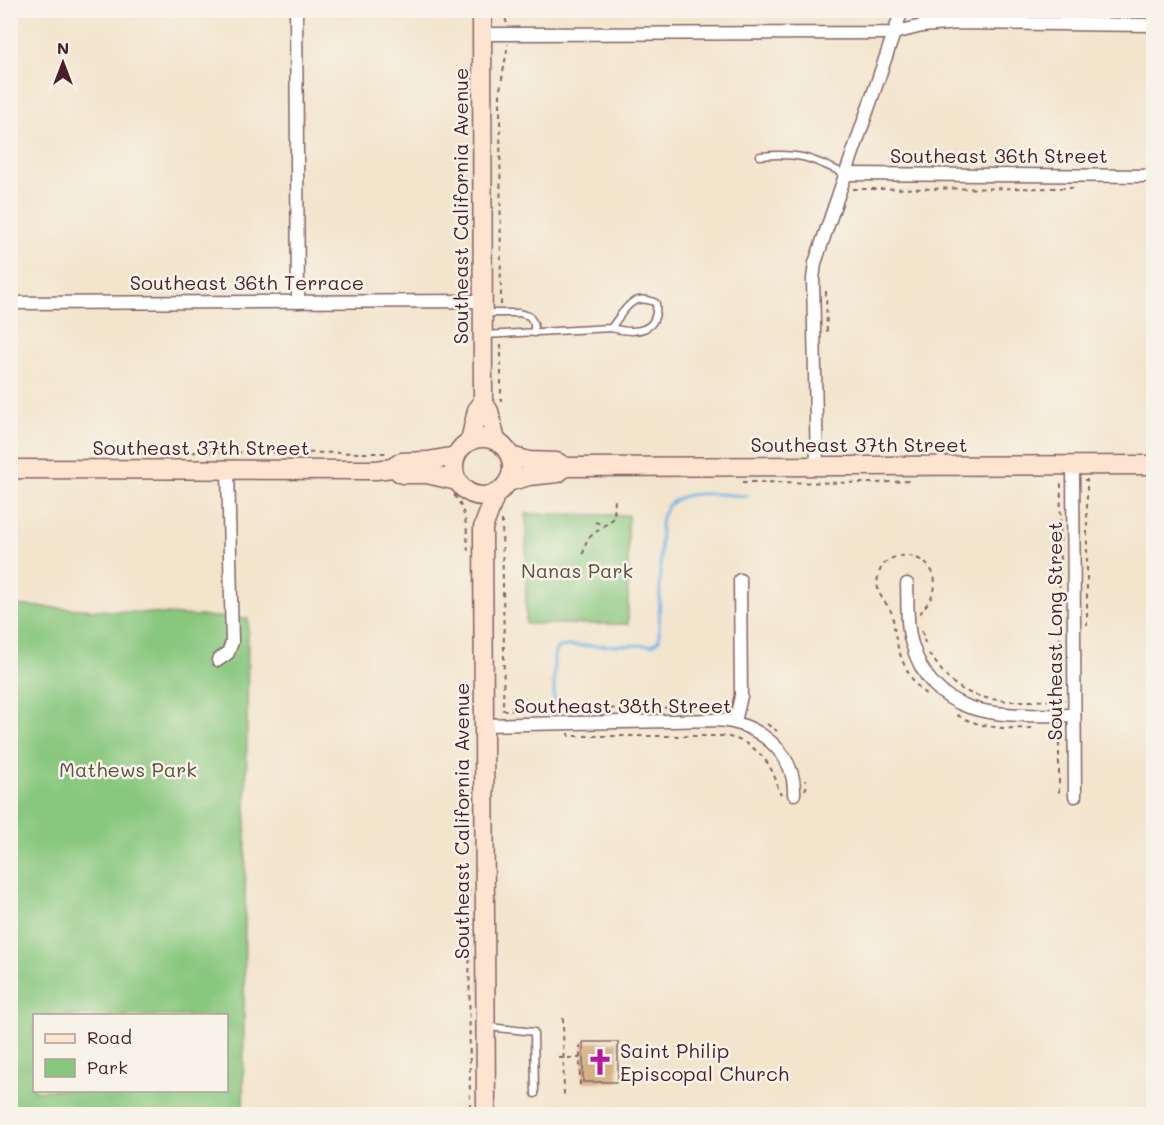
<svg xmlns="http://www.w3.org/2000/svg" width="1164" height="1125" font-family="Mali,sans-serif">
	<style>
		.green { fill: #88c77e; stroke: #697354; stroke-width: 1.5; fill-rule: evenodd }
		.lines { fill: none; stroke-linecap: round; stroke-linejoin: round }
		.stream { stroke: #70b1e4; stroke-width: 3 }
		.building { fill: #d6b187 }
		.lane-casing { stroke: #856463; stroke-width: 9 }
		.street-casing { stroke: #856463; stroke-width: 15 }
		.secondary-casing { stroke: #856463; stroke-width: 21 }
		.path { stroke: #856463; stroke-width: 2; stroke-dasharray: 4.5 4.5; stroke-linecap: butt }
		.lane { stroke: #fff; stroke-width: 6 }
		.street { stroke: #fff; stroke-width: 12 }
		.secondary { stroke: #fde4d1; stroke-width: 18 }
		.labels { text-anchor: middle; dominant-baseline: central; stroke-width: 5; stroke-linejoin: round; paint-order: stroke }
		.street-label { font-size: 20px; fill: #4a1f2b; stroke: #f7f3e8 }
		.park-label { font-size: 20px; fill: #5d5144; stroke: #f7f3e8 }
		.poi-label { font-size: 20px; fill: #4a1f2b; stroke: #f7f3e8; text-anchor: start }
	</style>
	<rect width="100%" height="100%" fill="#f7f3e8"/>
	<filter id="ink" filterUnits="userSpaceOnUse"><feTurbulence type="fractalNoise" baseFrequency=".0167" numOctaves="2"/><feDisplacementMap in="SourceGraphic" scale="12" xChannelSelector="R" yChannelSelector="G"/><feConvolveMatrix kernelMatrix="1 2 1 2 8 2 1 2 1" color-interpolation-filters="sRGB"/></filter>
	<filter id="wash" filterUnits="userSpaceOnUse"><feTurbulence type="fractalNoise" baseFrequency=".008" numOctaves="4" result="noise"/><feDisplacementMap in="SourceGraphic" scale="24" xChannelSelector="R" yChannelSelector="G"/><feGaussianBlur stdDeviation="1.35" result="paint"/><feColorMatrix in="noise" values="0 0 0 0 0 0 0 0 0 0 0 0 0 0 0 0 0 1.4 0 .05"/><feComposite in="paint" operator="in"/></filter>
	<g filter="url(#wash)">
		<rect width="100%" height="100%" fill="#f3e4cc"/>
		<g class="green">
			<path d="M 526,514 L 628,515 L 628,624 L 526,624 Z"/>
			<path d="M 10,605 L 248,619 L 243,1114 L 11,1114 ZM 34,1016 L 226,1016 L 226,1090 L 34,1090 Z"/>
		</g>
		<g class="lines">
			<path class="stream" d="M 554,702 L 554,656 L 557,648 L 567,646 L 653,645 L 659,640 L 661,523 C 666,483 718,495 748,496"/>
		</g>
		<g id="blocks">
			<rect class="building" x="583" y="1042" width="35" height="40"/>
		</g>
	</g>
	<g filter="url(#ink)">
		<use href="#blocks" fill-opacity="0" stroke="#856463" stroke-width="1.5"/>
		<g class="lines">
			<defs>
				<g id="lane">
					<path d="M 760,156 C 799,152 811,158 845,174"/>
					<path d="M 484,313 L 519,313 L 529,316 L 534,323 L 534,333"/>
					<path d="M 484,335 L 611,328 C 635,334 659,333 656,303 C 632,291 624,311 611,328"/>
					<path d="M 489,1027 L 534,1032 L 535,1094"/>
				</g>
				<g id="street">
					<path d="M 296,10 L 298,302"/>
					<path d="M 482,34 L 894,33 L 922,26 L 959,23 L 1154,25"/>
					<path d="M 845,174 L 1154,176"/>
					<path d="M 10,303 L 484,301"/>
					<path d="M 1073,465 L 1075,796"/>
					<path d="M 817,466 L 813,279 L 815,263 L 902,10"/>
					<path d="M 907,584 C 908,604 906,625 912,644 C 935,724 1009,715 1074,715"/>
					<path d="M 218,660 L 228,653 L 232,642 L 228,470"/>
					<path d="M 735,722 L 741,696 L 740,580"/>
					<path d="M 483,725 L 717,720 C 756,722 796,752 794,794"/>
				</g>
				<g id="secondary">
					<path d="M 483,402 L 489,411 L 496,441"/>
					<circle cx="483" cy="467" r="29"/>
					<path d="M 470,441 L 477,410 L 483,402 L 482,10"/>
					<path d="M 510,456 L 529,461 L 557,462 L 565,467 L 1154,465"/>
					<path d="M 10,469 L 376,470 L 392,468 L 401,462 L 428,461 L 456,456"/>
					<path d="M 399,472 L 403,474 L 427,474 L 457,481"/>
					<path d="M 508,482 L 529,476 L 558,473 L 565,467"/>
					<path d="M 486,1114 L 483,528 L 496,493"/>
				</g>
			</defs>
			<use href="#lane" class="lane-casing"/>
			<use href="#street" class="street-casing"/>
			<use href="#secondary" class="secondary-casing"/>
			<g class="path">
				<path d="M 503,10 L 507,24"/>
				<path d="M 853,189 L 1075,188"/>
				<path d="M 826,291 L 827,333"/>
				<path d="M 501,305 L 500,90 L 508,44"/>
				<path d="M 501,344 L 501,401"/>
				<path d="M 138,454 L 151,452 L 387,453"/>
				<path d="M 1084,480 L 1087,480 L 1087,625"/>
				<path d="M 742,482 L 875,483 L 910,481"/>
				<path d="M 454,495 C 468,512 467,535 468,555"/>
				<path d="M 502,520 L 504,651 L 503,710 L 726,707"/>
				<path d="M 595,522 L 604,525"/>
				<path d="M 583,554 L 587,539 L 614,518 L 615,499"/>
				<path d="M 920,614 C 924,607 932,599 934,591 C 943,554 885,541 878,577 C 874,598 891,603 893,618 C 895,646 905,678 928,696"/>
				<path d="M 922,631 L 925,643"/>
				<path d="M 929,654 C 935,661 940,669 946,676 C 975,709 1027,700 1065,700"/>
				<path d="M 1060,704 L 1059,617 L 1061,480"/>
				<path d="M 957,715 C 983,729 1005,729 1033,728"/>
				<path d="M 767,724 L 777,731"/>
				<path d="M 1059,725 L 1059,794"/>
				<path d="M 569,733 L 569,736 L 725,736 C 755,742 774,763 779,793 L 782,793"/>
				<path d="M 805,790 L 807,785 L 805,780"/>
				<path d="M 469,887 L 470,1114"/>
				<path d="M 563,1018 L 564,1098"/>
				<path d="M 559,1058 L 580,1058"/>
				<path d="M 580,1085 L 580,1044"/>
			</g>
			<use href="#lane" class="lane"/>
			<use href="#street" class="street"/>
			<use href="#secondary" class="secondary"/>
		</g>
	</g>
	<defs>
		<symbol id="church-bare" viewBox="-9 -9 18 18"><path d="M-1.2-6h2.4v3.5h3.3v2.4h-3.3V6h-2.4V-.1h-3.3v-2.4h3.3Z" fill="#b5179e" stroke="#f7f3e8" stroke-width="2.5" paint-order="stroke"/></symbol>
	</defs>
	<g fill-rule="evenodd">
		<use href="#church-bare" x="581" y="1043" width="38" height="38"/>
	</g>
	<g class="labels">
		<g class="street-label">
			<text x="999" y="155">Southeast 36th Street</text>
			<text transform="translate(460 206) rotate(-90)">Southeast California Avenue</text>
			<text x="247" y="282">Southeast 36th Terrace</text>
			<text x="859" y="444">Southeast 37th Street</text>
			<text x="201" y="447">Southeast 37th Street</text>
			<text transform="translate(1054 631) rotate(-90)">Southeast Long Street</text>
			<text x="623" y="705">Southeast 38th Street</text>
			<text transform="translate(461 821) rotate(-90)">Southeast California Avenue</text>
		</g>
		<g class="park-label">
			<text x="577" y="570">Nanas Park</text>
			<text x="128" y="769">Mathews Park</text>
		</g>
		<g class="poi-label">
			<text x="620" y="1050">Saint Philip<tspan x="620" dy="23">Episcopal Church</tspan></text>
		</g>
	</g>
	<rect width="1164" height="1125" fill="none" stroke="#f7f3e8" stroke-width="36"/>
	<rect x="33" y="1014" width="195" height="78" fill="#f7f3e8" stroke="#b29e9c" stroke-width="1.5"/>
	<rect x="45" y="1034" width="30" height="9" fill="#fde4d1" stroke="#b29e9c" stroke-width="1.5"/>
	<text x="87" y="1044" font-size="18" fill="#4a1f2b">Road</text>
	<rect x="45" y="1059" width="30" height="18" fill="#88c77e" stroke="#b29e9c" stroke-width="1.5"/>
	<text x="87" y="1074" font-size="18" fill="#4a1f2b">Park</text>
	<g transform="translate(63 63)" stroke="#f7f3e8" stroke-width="4.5" paint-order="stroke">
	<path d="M0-4.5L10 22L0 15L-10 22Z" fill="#4a1f2b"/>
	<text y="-9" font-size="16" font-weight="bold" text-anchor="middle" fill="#4a1f2b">N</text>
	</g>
</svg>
